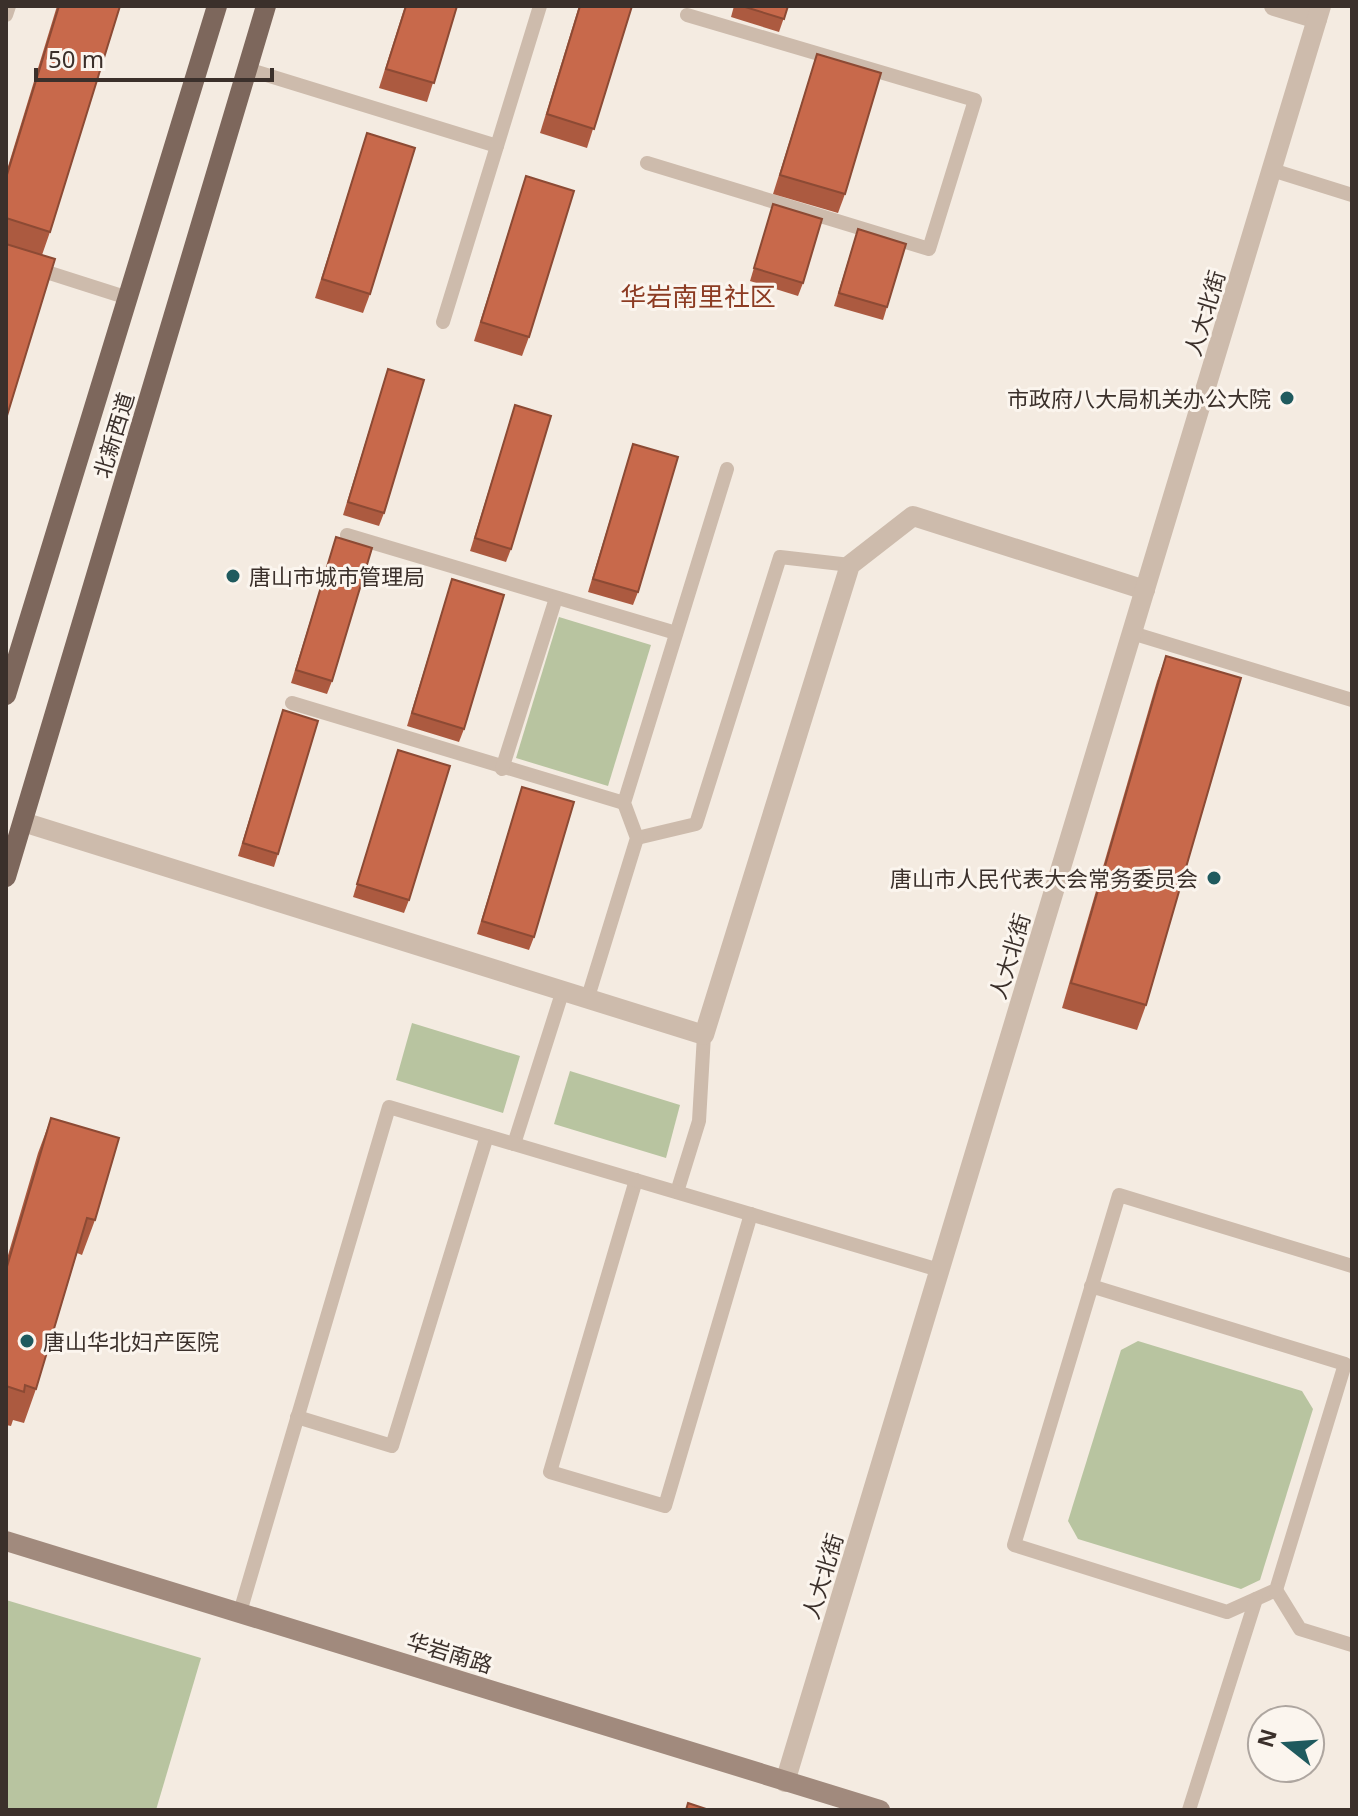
<svg xmlns="http://www.w3.org/2000/svg" width="1358" height="1816" font-family="'Noto Sans','Noto Sans SC',sans-serif">
	<style>
		.green { fill: #b8c4a0 }
		.lines { fill: none; stroke-linecap: round; stroke-linejoin: round }
		.lane { stroke: #cdbbac; stroke-width: 14 }
		.street { stroke: #cdbbac; stroke-width: 20 }
		.secondary { stroke: #a18a7d; stroke-width: 20 }
		.primary { stroke: #7d675c; stroke-width: 20 }
		.wall { fill: #ac5a40 }
		.building { fill: #c8694b; stroke: #8c4a34; stroke-width: 2 }
		.poi-dot { fill: #1f5a5e; stroke: #fbf5ee; stroke-width: 3 }
		.labels { text-anchor: middle; dominant-baseline: central; stroke-width: 6; stroke-linejoin: round; paint-order: stroke }
		.street-label { font-size: 22px; fill: #3b302b; stroke: #fbf5ee }
		.poi-label { font-size: 22px; fill: #3b302b; stroke: #fbf5ee; text-anchor: end }
		.quarter-label { font-size: 26px; fill: #8c3b22; stroke: #fbf5ee }
	</style>
	<rect width="100%" height="100%" fill="#f4ebe1"/>
	<g class="green">
		<path d="M 559,617 L 651,645 L 608,786 L 516,758 Z"/>
		<path d="M 412,1023 L 520,1056 L 503,1113 L 396,1080 Z"/>
		<path d="M 570,1071 L 680,1105 L 666,1158 L 554,1124 Z"/>
		<path d="M 1138,1341 L 1302,1391 L 1313,1409 L 1260,1580 L 1241,1589 L 1078,1539 L 1068,1521 L 1121,1350 Z"/>
		<path d="M 6,1600 L 201,1658 L 156,1810 L 6,1810 Z"/>
	</g>
	<g class="lines">
		<g class="lane">
			<path d="M 6,15 L 9,6"/>
			<path d="M 247,69 L 497,146"/>
			<path d="M 647,163 L 929,249 L 975,100 L 687,15"/>
			<path d="M 1272,170 L 1352,195"/>
			<path d="M 6,259 L 128,298"/>
			<path d="M 443,322 L 540,6"/>
			<path d="M 347,535 L 676,633"/>
			<path d="M 1132,633 L 1352,700"/>
			<path d="M 292,703 L 624,803"/>
			<path d="M 502,769 L 556,598"/>
			<path d="M 637,838 L 696,824 L 780,557 L 850,565"/>
			<path d="M 588,997 L 637,838 L 624,803 L 727,469"/>
			<path d="M 514,1144 L 563,990"/>
			<path d="M 636,1180 L 550,1472 L 665,1506 L 751,1214"/>
			<path d="M 677,1192 L 699,1121 L 704,1035"/>
			<path d="M 1091,1286 L 1345,1364 L 1276,1590 L 1227,1612 L 1014,1545 L 1119,1195 L 1352,1266"/>
			<path d="M 297,1417 L 392,1446 L 487,1136"/>
			<path d="M 1276,1590 L 1300,1629 L 1352,1645"/>
			<path d="M 240,1612 L 389,1107 L 939,1270"/>
			<path d="M 1189,1810 L 1256,1599"/>
		</g>
		<g class="street">
			<path d="M 1274,6 L 1317,19"/>
			<path d="M 23,822 L 704,1035 L 850,565 L 913,516 L 1145,590"/>
			<path d="M 785,1782 L 1321,6"/>
		</g>
		<path class="secondary" d="M 6,1541 L 880,1810"/>
		<g class="primary">
			<path d="M 6,695 L 217,6"/>
			<path d="M 6,877 L 266,6"/>
		</g>
	</g>
	<g class="wall">
		<path d="M 57,6 L 120,6 L 50,232 L 42,255 L 6,419 L 6,173 Z"/>
		<path d="M 405,6 L 457,6 L 427,102 L 379,88 Z"/>
		<path d="M 579,6 L 632,6 L 587,148 L 540,133 Z"/>
		<path d="M 734,6 L 788,6 L 779,32 L 731,17 Z"/>
		<path d="M 817,54 L 845,194 L 838,213 L 773,194 Z"/>
		<path d="M 367,133 L 370,294 L 363,313 L 315,298 Z"/>
		<path d="M 526,176 L 529,337 L 522,356 L 474,341 Z"/>
		<path d="M 773,204 L 803,283 L 798,296 L 750,281 Z"/>
		<path d="M 858,229 L 887,307 L 883,320 L 834,306 Z"/>
		<path d="M 388,369 L 384,513 L 379,526 L 343,515 Z"/>
		<path d="M 515,405 L 511,549 L 506,562 L 470,551 Z"/>
		<path d="M 633,444 L 638,592 L 633,605 L 588,592 Z"/>
		<path d="M 336,537 L 332,681 L 327,694 L 291,683 Z"/>
		<path d="M 452,579 L 464,729 L 459,742 L 407,726 Z"/>
		<path d="M 1166,656 L 1146,1005 L 1137,1030 L 1062,1008 L 1157,681 Z"/>
		<path d="M 283,710 L 278,854 L 274,867 L 238,856 Z"/>
		<path d="M 398,750 L 409,900 L 404,913 L 353,897 Z"/>
		<path d="M 522,787 L 534,937 L 529,950 L 477,934 Z"/>
		<path d="M 51,1118 L 95,1220 L 82,1255 L 77,1253 L 36,1389 L 24,1423 L 13,1420 L 11,1426 L 6,1425 L 6,1262 L 38,1153 Z"/>
	</g>
	<g class="building">
		<path d="M 59,6 L 120,6 L 50,232 L 6,218 L 6,178 Z"/>
		<path d="M 406,6 L 457,6 L 434,83 L 386,69 Z"/>
		<path d="M 580,6 L 632,6 L 594,129 L 547,114 Z"/>
		<path d="M 742,6 L 788,6 L 784,19 Z"/>
		<path d="M 817,54 L 881,73 L 845,194 L 780,175 Z"/>
		<path d="M 367,133 L 415,148 L 370,294 L 322,279 Z"/>
		<path d="M 526,176 L 574,191 L 529,337 L 481,322 Z"/>
		<path d="M 773,204 L 822,219 L 803,283 L 754,268 Z"/>
		<path d="M 858,229 L 906,244 L 887,307 L 839,293 Z"/>
		<path d="M 6,244 L 55,259 L 6,419 Z"/>
		<path d="M 388,369 L 424,380 L 384,513 L 348,502 Z"/>
		<path d="M 515,405 L 551,416 L 511,549 L 475,538 Z"/>
		<path d="M 633,444 L 678,457 L 638,592 L 593,579 Z"/>
		<path d="M 336,537 L 372,548 L 332,681 L 296,670 Z"/>
		<path d="M 452,579 L 504,595 L 464,729 L 412,713 Z"/>
		<path d="M 1166,656 L 1241,678 L 1146,1005 L 1071,983 Z"/>
		<path d="M 283,710 L 318,721 L 278,854 L 243,843 Z"/>
		<path d="M 398,750 L 450,766 L 409,900 L 357,884 Z"/>
		<path d="M 522,787 L 574,802 L 534,937 L 482,921 Z"/>
		<path d="M 51,1118 L 119,1138 L 95,1220 L 87,1218 L 36,1389 L 25,1385 L 24,1392 L 6,1386 L 6,1270 Z"/>
		<path d="M 688,1803 L 709,1810 L 686,1810 Z"/>
	</g>
	<g class="poi-dot">
		<circle cx="1287" cy="398" r="8"/>
		<circle cx="233" cy="576" r="8"/>
		<circle cx="1214" cy="878" r="8"/>
		<circle cx="27" cy="1341" r="8"/>
	</g>
	<g class="labels">
		<g class="street-label">
			<text transform="translate(1204 313) rotate(-73)">人大北街</text>
			<text transform="translate(113 435) rotate(-73)">北新西道</text>
			<text transform="translate(1009 956) rotate(-73)">人大北街</text>
			<text transform="translate(822 1576) rotate(-73)">人大北街</text>
			<text transform="translate(450 1652) rotate(17)">华岩南路</text>
		</g>
		<g class="poi-label">
			<text x="1271" y="398">市政府八大局机关办公大院</text>
			<text x="249" y="576" text-anchor="start">唐山市城市管理局</text>
			<text x="1198" y="878">唐山市人民代表大会常务委员会</text>
			<text x="43" y="1341" text-anchor="start">唐山华北妇产医院</text>
		</g>
		<g class="quarter-label">
			<text x="698" y="296">华岩南里社区</text>
		</g>
	</g>
	<rect width="1358" height="1816" fill="none" stroke="#3b302b" stroke-width="16"/>
	<g transform="translate(1286 1744) rotate(287)"><circle r="38" fill="#fbf5ee" stroke="#aea6a0" stroke-width="2"/>
	<path d="M0-6L14 30L0 20L-14 30Z" fill="#1f5a5e"/>
	<text y="-12" font-size="22" font-weight="bold" text-anchor="middle" fill="#3b302b">N</text>
	</g>
	<path d="M36 68v12h236v-12" fill="none" stroke="#3b302b" stroke-width="4"/>
	<text x="48" y="68" font-size="24" fill="#3b302b" stroke="#fbf5ee" stroke-width="6" paint-order="stroke">50 m</text>
</svg>
